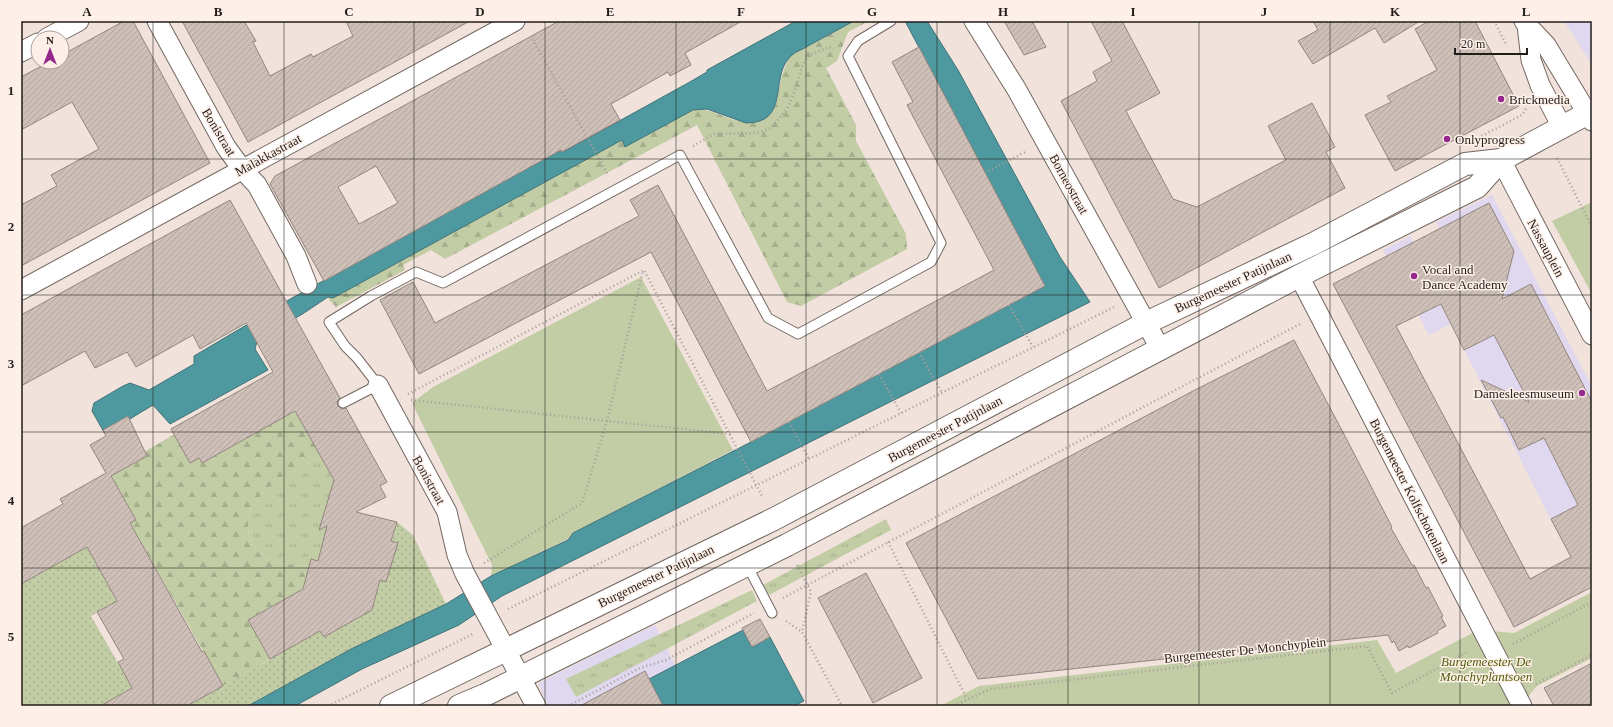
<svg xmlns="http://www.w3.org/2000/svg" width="1613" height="727" font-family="'Times New Roman',serif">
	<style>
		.commercial { fill: #dfd8ee }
		.grass { fill: url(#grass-tufts) }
		.forest { fill: url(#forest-firs) }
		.park { fill: #c2cca5 }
		.garden { fill: url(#garden-dots) }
		.water { fill: #4e98a0; stroke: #417378 }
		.building { fill: url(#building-hatch); stroke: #92867f; fill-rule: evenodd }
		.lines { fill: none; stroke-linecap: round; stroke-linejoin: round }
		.service-casing { stroke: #736760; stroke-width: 11 }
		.minor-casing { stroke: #736760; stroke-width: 21 }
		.secondary-casing { stroke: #736760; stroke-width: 24 }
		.path { stroke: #a79d97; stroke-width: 2.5; stroke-dasharray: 1 3; stroke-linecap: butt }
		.service { stroke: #fff; stroke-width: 9 }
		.minor { stroke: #fff; stroke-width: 19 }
		.secondary { stroke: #fff; stroke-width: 22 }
		.grid { fill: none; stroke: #221d1b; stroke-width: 1; stroke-opacity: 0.55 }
		.poi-dot { fill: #94298b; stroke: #fef0e8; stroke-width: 1.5 }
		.labels { text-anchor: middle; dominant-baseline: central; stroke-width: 3; stroke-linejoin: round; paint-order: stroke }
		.poi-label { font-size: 13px; fill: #221d1b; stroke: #fef0e8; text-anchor: start }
		.street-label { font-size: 13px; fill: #221d1b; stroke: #fef0e8 }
		.park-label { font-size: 13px; font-style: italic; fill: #4f5e08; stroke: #fef0e8 }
		.neatline { fill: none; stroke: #221d1b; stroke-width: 1.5 }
		.grid-label { font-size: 13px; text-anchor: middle; font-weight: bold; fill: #221d1b }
	</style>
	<defs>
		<pattern id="grass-tufts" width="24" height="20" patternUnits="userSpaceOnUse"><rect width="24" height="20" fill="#c2cca5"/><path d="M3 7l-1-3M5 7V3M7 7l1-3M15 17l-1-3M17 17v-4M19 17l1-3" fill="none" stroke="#a6af8d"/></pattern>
		<pattern id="forest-firs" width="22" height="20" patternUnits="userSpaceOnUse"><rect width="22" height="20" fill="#c2cca5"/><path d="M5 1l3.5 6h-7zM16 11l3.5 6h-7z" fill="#a6af8d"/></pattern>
		<pattern id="garden-dots" width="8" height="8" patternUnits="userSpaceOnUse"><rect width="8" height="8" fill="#c2cca5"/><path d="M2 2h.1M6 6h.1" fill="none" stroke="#a6af8d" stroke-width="1.8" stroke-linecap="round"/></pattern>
		<pattern id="building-hatch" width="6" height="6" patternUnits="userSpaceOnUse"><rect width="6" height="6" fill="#cec0b9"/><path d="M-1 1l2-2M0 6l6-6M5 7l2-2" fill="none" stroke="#b1a59e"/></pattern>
	</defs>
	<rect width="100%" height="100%" fill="#f1e3db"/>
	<g class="commercial">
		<path d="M 1564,21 L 1592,21 L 1592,64 L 1591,63 Z"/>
		<path d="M 1492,195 L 1592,387 L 1592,545 L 1570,557 L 1451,324 L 1429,335 L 1383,250 L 1410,236 L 1454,322 L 1478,303 L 1436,222 Z"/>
		<path d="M 655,625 L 696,706 L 548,706 L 538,683 Z"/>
	</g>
	<g class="grass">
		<path d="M 321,457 L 338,488 L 318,561 L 311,559 L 309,566 C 295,565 280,564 267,558 C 248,550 244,525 252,508 C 255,503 260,497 263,493 C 276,479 304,466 321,457 Z"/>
		<path d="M 886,519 L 891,530 L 769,595 L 763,585 Z"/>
		<path d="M 752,590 L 757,601 L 576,697 L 566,679 Z"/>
	</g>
	<g class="forest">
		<path d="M 854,21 L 869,21 L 848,32 L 837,61 L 826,68 L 856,125 L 856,141 L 906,234 L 907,249 L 801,306 L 787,302 L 697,125 L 445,259 L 431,250 L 403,265 L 405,270 L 336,307 L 330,301 L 328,296 L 333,298 L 622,140 L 625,147 L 693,110 C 711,107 722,118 739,121 C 746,122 762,116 770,114 L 776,104 L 782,75 L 789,57 Z"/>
		<path d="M 295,411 L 321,457 C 305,466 276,479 263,493 C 260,497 255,503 252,508 C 244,525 248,550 267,558 C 280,564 295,565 309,566 L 303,589 L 248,620 L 270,659 L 223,686 L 130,523 L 136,520 L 109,472 L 175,434 L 190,463 L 199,458 L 202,463 Z"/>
	</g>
	<g class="park">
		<path d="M 1592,202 L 1592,294 L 1552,221 Z"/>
		<path d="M 641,277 L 733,450 L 573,533 L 568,539 L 491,576 L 492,565 L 412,403 L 433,387 Z"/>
		<path d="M 1592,592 L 1592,658 L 1537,686 L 1520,706 L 940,706 L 979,686 L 1377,640 L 1396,673 L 1478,630 L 1514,633 Z"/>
	</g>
	<g class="garden">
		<path d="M 397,522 L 413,535 L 446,604 L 351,649 L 248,706 L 187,706 L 320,631 L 372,610 Z"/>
		<path d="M 87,547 L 117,601 L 91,616 L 126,677 L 134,687 L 100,706 L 21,706 L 21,584 Z"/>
	</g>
	<g class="water">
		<path d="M 796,21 L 854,21 C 839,29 823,38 808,46 C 802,50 794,52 789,58 C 770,79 790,123 746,123 L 707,109 L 693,110 L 625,147 L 622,140 L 333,298 L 328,297 L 304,313 L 257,341 L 255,349 L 268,370 L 170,424 L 153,405 L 105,434 L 92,411 L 94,403 L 123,386 L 130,383 L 149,390 L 194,364 L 194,356 L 292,298 L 561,150 L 563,152 L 688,83 L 707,72 L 707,70 Z"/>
		<path d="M 905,21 L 927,21 L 958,70 L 1060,257 L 1090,302 L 502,596 L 459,625 L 362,669 L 295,706 L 248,706 L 351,649 L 446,604 L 491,576 L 568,540 L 573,533 L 751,442 L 1038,273 Z"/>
		<path d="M 743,630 L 752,647 L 770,637 L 804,701 L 794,706 L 663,706 L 649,679 Z"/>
	</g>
	<g class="building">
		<path d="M 124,21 L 133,21 L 210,163 L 21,266 L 21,205 L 57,186 L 51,175 L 99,149 L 72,102 L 21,130 L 21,77 L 49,62 L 62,62 L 62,55 Z"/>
		<path d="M 182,21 L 244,21 L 256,41 L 253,42 L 270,76 L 311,54 L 313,57 L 353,36 L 346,21 L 470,21 L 248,142 Z"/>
		<path d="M 559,21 L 742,21 L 685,53 L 691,65 L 670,76 L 668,72 L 611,104 L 620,120 L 562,152 L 561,150 L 324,281 L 270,184 L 275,176 ZM 376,166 L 398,203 L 359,224 L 338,187 Z"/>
		<path d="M 1004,21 L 1032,21 L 1046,47 L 1024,55 Z"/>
		<path d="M 1091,21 L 1122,21 L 1160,93 L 1126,111 L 1173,199 L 1197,207 L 1286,160 L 1268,126 L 1312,103 L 1335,147 L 1326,152 L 1345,188 L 1159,288 L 1061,101 L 1097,81 L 1093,72 L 1112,61 Z"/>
		<path d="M 1313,21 L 1420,21 L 1384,43 L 1375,28 L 1313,64 L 1298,41 L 1318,30 Z"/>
		<path d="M 1429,21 L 1475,21 L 1519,106 L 1395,171 L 1365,115 L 1391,102 L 1387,96 L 1437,70 L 1415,29 Z"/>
		<path d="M 919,47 L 1045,286 L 751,442 L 651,252 L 419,374 L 380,300 L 413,282 L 435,323 L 639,216 L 630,200 L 658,185 L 767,391 L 994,270 L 907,105 L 913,102 L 892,62 Z"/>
		<path d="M 230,200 L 340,398 L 337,402 L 338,406 L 342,409 L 346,408 L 387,482 L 380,486 L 386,497 L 356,512 L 397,522 L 391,541 L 398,543 L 386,582 L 380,580 L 372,610 L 324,637 L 320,631 L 270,659 L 248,620 L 303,589 L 311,559 L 318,561 L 327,526 L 319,530 L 334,480 L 295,411 L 202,463 L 199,458 L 190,463 L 171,429 L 273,372 L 246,323 L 200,349 L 193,335 L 136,367 L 127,352 L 95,368 L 85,351 L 21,386 L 21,315 Z"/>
		<path d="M 1489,203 L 1514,251 L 1502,299 L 1531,284 L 1592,402 L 1592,587 L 1514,627 L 1333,284 ZM 1441,304 L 1464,350 L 1494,335 L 1529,402 L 1481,380 L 1501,418 L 1503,417 L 1519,450 L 1544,438 L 1578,505 L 1551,519 L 1571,557 L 1530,579 L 1396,326 Z"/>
		<path d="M 1294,340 L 1346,438 L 1392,527 L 1391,528 L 1412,565 L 1414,565 L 1426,588 L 1428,587 L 1443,616 L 1441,617 L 1446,626 L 1437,631 L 1438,633 L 1409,648 L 1408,646 L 1399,651 L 1394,641 L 1392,643 L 1388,635 L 978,679 L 906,543 L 1193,391 Z"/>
		<path d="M 128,416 L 147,456 L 111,476 L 136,520 L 130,523 L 202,652 L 204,651 L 223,686 L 187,706 L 100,706 L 132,688 L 118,662 L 124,659 L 97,612 L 117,601 L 87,547 L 21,584 L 21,528 L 63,504 L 60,499 L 106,473 L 90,445 L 106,436 L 103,430 Z"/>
		<path d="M 866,573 L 922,678 L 873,703 L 818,598 Z"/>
		<path d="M 760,619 L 770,637 L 752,647 L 742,628 Z"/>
		<path d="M 1592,663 L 1592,706 L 1554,706 L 1544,688 Z"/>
		<path d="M 645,671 L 663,706 L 580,706 Z"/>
	</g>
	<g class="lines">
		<defs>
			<g id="service">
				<path d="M 343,403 L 378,385 L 357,358 L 345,346 L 329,322 L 371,296 L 416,272 L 443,283 L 680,155 L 768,318 L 798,334 L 931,262 L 941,243 L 848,56 L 858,41 L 891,21"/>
				<path d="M 747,565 L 772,613"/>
			</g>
			<g id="minor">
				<path d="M 157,21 L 226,147 L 242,169 L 257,185 L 296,256 L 307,284"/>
				<path d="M 974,21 L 1017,90 L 1161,350"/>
				<path d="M 1524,21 L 1527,25 L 1546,45 L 1592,121"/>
				<path d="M 1527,25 L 1531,60 L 1540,85 L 1562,127"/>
				<path d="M 47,38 L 79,21"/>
				<path d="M 21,52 L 38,43"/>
				<path d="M 1501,160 L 1592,335"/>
				<path d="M 1299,276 L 1522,706"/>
				<path d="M 21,290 L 515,21"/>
				<path d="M 378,385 L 447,512 L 457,555 L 465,574 L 536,706"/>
			</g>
			<g id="secondary">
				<path d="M 391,706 L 774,519 L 1146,323 L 1313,244 L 1465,164 L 1501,160"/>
				<path d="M 459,706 L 485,695 L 787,545 L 1299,276 L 1477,187 L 1501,160 L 1592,111"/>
			</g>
		</defs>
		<use href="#service" class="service-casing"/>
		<use href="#minor" class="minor-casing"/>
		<use href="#secondary" class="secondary-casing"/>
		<g class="path">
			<path d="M 1494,21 L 1507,46"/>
			<path d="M 531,36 L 608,175"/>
			<path d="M 1478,138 L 1522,115 L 1527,107"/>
			<path d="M 693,146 L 714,134 L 757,133 L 771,128 L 787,109 L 794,93 L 803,64 L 808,56 L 829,47 L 834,49"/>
			<path d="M 1557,158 L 1592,227"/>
			<path d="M 985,173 L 1027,151"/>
			<path d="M 1009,305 L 1033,347"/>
			<path d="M 919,352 L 942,393"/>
			<path d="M 879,374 L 901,413"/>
			<path d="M 408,394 L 644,270 L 763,498"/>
			<path d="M 411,400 L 730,434"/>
			<path d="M 789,422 L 809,459"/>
			<path d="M 888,542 L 967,699"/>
			<path d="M 484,563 L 582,503 L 607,421 L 643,271"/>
			<path d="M 797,565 L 811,592 L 802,632 L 842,706"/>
			<path d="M 783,598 L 1300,324"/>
			<path d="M 508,609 L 1114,307"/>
			<path d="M 786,621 L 802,632"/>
			<path d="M 1513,644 L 1592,602"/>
			<path d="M 1536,684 L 1592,655"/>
			<path d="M 328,706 L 473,634"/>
			<path d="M 568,706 L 640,668 L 666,660 L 754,613"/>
			<path d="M 954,706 L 990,689 L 1367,646 L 1392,693 L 1469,651"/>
		</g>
		<use href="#service" class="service"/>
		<use href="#minor" class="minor"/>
		<use href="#secondary" class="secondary"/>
	</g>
	<path class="grid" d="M 153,21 L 153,706M 284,21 L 284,706M 414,21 L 414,706M 545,21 L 545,706M 676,21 L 676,706M 806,21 L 806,706M 937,21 L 937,706M 1068,21 L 1068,706M 1199,21 L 1199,706M 1330,21 L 1330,706M 1460,21 L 1460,706M 21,159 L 1592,159M 21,295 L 1592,295M 21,432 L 1592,432M 21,568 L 1592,568"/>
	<g class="poi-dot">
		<circle cx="1501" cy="99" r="4"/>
		<circle cx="1447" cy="139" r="4"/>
		<circle cx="1414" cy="276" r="4"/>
		<circle cx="1582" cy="393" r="4"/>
	</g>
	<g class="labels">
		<g class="poi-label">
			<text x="1509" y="99">Brickmedia</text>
			<text x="1455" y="139">Onlyprogress</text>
			<text x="1422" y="269">Vocal and<tspan x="1422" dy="15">Dance Academy</tspan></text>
			<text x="1574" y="393" text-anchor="end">Damesleesmuseum</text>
		</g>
		<g class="street-label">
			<text transform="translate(219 132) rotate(59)">Bonistraat</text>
			<text transform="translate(268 155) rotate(-29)">Malakkastraat</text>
			<text transform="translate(1069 184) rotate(61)">Borneostraat</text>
			<text transform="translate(1546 248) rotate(62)">Nassauplein</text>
			<text transform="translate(1233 282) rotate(-25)">Burgemeester Patijnlaan</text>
			<text transform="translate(945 429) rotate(-28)">Burgemeester Patijnlaan</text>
			<text transform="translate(429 480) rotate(61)">Bonistraat</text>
			<text transform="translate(1410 491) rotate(63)">Burgemeester Kolfschotenlaan</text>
			<text transform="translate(656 576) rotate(-26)">Burgemeester Patijnlaan</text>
			<text transform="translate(1245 650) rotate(-6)">Burgemeester De Monchyplein</text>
		</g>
		<g class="park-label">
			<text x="1486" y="661">Burgemeester De<tspan x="1486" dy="15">Monchyplantsoen</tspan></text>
		</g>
	</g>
	<rect width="1613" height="727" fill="none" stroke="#fef0e8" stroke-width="44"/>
	<g transform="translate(50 50)"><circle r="19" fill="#fef0e8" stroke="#a69c96"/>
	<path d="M0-3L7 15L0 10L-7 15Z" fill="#94298b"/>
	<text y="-6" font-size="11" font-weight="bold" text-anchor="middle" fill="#221d1b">N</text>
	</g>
	<path d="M1455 48v6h72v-6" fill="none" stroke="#221d1b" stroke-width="2"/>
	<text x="1461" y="48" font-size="12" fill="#221d1b" stroke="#fef0e8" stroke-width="3" paint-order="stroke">20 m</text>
	<rect x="22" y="22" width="1569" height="683" class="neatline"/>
	<g class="grid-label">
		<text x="87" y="16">A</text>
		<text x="218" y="16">B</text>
		<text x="349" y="16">C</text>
		<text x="480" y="16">D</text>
		<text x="610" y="16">E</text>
		<text x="741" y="16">F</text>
		<text x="872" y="16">G</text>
		<text x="1003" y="16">H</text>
		<text x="1133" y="16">I</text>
		<text x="1264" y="16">J</text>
		<text x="1395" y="16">K</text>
		<text x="1526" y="16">L</text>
		<text x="11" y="95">1</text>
		<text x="11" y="231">2</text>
		<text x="11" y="368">3</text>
		<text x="11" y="505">4</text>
		<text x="11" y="641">5</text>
	</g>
</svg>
